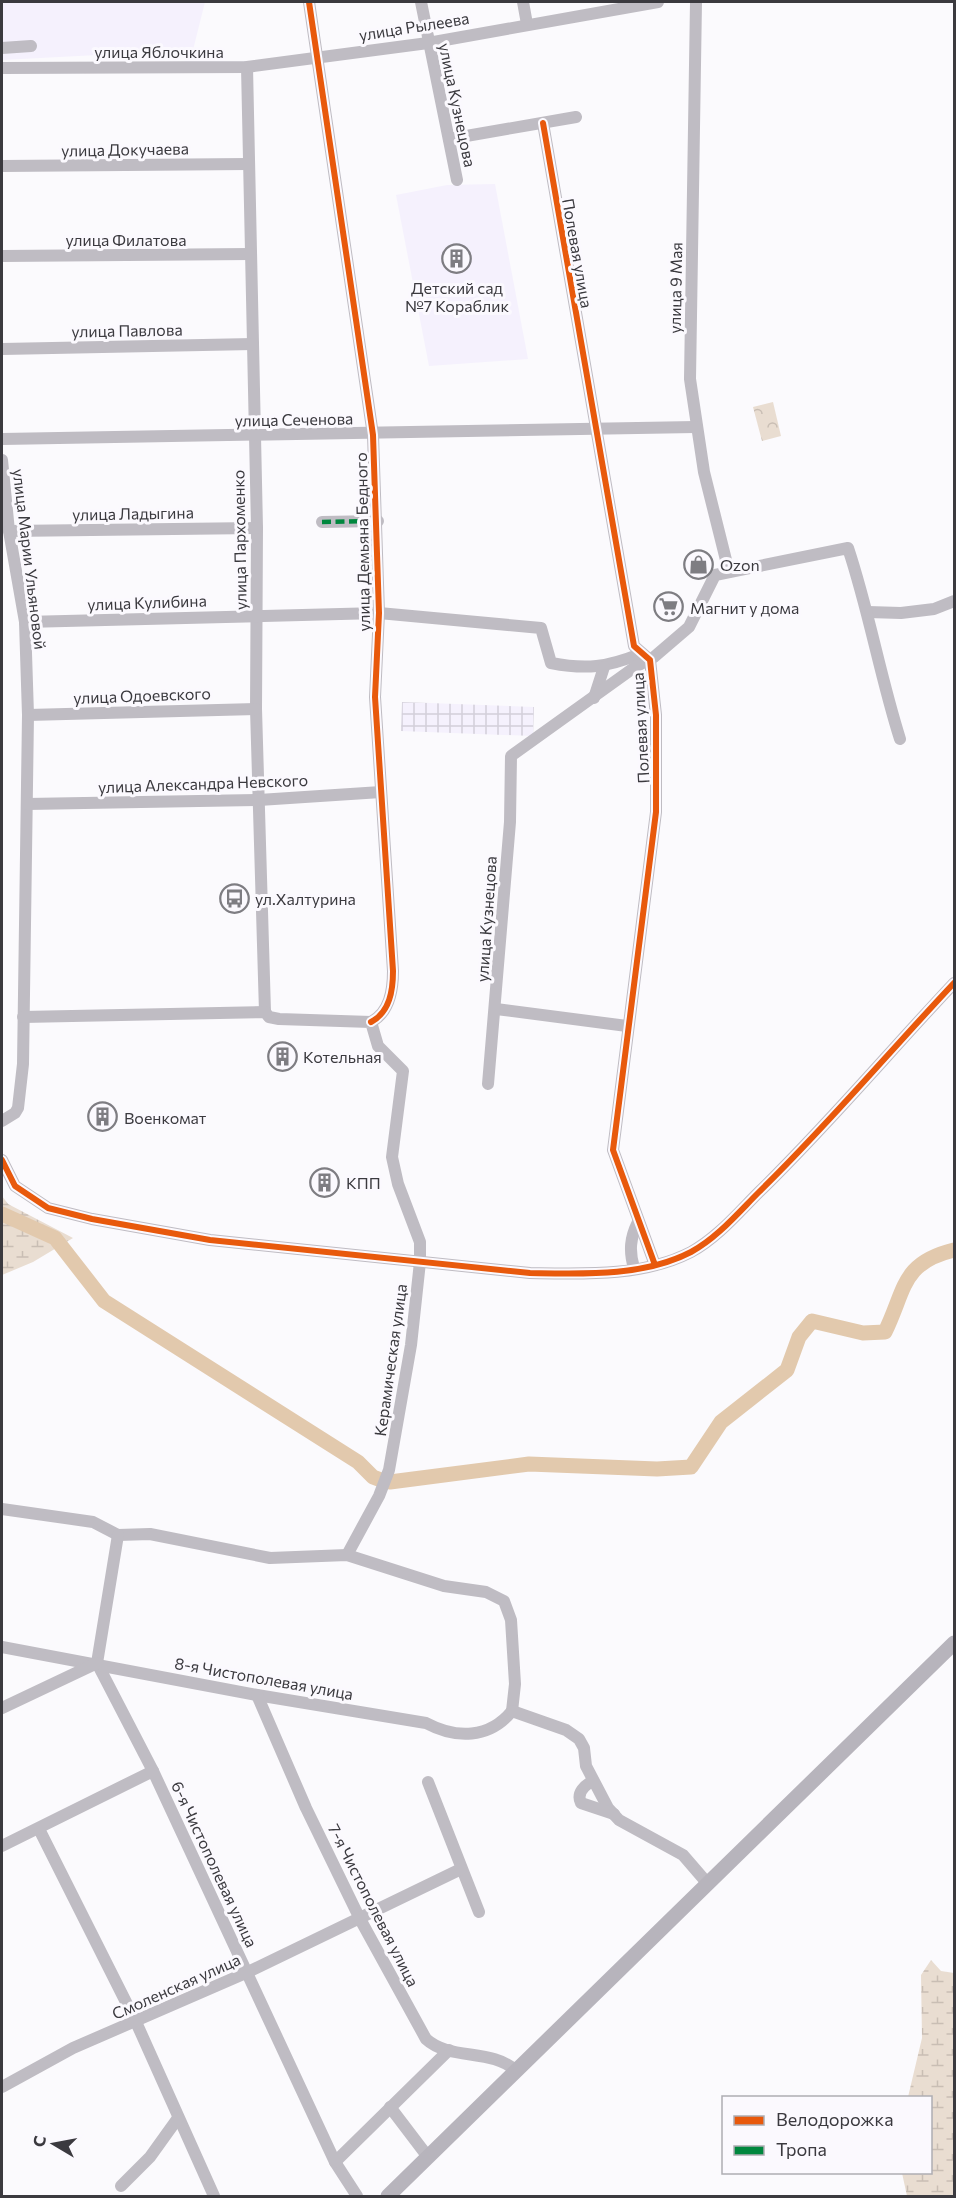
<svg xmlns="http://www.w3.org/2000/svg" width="956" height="2198" font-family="Commissioner,sans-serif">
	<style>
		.built { fill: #f5f1fd }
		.industrial { fill: url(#industrial-grid) }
		.wetland { fill: url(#wetland-marsh) }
		.park { fill: url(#park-crowns) }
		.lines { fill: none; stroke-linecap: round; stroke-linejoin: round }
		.river { stroke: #e2c9ad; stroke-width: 15 }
		.minor { stroke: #bfbcc3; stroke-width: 12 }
		.major { stroke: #b7b4bc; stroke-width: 15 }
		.quiet { stroke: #00873e; stroke-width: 4.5; stroke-dasharray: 9 4.5; stroke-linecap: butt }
		.cycleway-casing { stroke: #fbf9fe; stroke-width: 10 }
		.cycleway { stroke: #e8590c; stroke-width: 6 }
		.labels { text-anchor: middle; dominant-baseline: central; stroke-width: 6; stroke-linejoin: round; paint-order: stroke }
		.street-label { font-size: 16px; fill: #3b3a3f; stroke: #fbf9fe }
		.poi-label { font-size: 16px; fill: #3b3a3f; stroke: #fbf9fe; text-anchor: start }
	</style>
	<defs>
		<pattern id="industrial-grid" width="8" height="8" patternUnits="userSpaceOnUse" patternTransform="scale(1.5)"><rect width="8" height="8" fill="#f5f1fd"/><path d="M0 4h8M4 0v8" fill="none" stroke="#d3cfda"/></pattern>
		<pattern id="wetland-marsh" width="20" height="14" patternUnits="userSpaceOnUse" patternTransform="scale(1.5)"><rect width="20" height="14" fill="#e9ddd1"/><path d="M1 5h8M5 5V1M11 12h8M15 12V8" fill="none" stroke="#c9beb4"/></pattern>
		<pattern id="park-crowns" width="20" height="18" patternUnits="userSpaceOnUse" patternTransform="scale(1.5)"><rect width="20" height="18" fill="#e9ddd1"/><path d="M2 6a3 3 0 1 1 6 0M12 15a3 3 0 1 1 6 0" fill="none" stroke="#c9beb4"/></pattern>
	</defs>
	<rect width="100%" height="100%" fill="#fbfafd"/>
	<g class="built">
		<path d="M 2,2 L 205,2 L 193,50 L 2,60 Z"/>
		<path d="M 495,184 L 528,359 L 429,366 L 396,195 L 447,185 Z"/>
	</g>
	<path class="industrial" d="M 402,702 L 534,707 L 533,736 L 401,731 Z"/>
	<g class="wetland">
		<path d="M 2,1196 L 8,1204 L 73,1238 L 33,1262 L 2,1275 Z"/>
		<path d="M 931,1960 L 941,1971 L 954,1973 L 954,2196 L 907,2196 L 902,2173 L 930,2172 L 930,2098 L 908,2097 L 922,2038 L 921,1975 Z"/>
	</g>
	<path class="park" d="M 773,402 L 781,436 L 762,441 L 753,407 Z"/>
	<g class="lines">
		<g class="river">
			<path d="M 2,1214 L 55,1238 L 104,1301 L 358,1462 L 373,1477 L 381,1480"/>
			<path d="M 390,1482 L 529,1464 L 657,1469 L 691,1467 L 721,1422 L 787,1370 L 799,1337 L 812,1321 L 863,1333 L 885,1332 C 906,1289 901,1263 954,1250"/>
		</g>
		<g class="minor">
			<path d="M 309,2 L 373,435 L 379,613 L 375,697 L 393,971 C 393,990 390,1012 371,1022"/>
			<path d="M 421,2 L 457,180"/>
			<path d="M 523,2 L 527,24"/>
			<path d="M 696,2 L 690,379 L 704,472 L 729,572"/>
			<path d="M 2,48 L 31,46"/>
			<path d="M 247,67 L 257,528 L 256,709 L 265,1012"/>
			<path d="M 2,68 L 247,67 L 428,43 L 658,2"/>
			<path d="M 543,123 L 634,646 L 650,660 L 656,715 L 656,812 L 613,1150 L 655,1265"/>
			<path d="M 449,139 L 576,117"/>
			<path d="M 2,166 L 248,164"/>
			<path d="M 2,256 L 251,254"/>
			<path d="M 2,349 L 253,344"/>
			<path d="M 2,439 L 695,427"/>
			<path d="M 2,460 L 9,531 L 25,622 L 28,715 L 23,1064 L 18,1108 L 15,1113 L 2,1121"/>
			<path d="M 322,522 L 378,521"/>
			<path d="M 9,531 L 257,528"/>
			<path d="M 868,612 L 901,613 L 934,609 L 954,601"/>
			<path d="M 25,622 L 379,613 L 541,628 L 551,663 C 587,670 607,667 640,654"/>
			<path d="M 594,698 L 604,667"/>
			<path d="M 28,715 L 256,709"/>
			<path d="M 27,804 L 259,800 L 381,792"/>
			<path d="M 496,1009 L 627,1026"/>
			<path d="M 23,1017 L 265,1012 L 269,1017 L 279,1019 L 371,1022 L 378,1046 L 403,1071 L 392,1157 L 398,1184 L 420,1242 L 420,1262 L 411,1345 L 389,1470 L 379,1496 L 347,1555"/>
			<path d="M 488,1084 L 510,822 L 511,756 L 635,667 L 654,657 L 689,627 L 715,575 L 848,548 C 869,611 880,676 900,739"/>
			<path d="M 2,1160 L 15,1186 L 48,1208 L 92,1219 L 210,1240 L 530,1273 C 582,1274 643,1277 691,1252 C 717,1238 738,1213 759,1192 C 827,1126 889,1052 954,983"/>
			<path d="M 634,1268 C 629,1251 630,1238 638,1222"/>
			<path d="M 2,1509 L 93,1522 L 118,1535 L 150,1534 L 270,1558 L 347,1555 L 444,1586 L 486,1592 L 504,1601 L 511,1620 L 515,1684 L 512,1711"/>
			<path d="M 118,1535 L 97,1663 L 153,1771 L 335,2162 L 357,2196"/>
			<path d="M 2,1647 L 257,1695 L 426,1723 C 456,1739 489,1739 512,1711"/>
			<path d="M 257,1695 L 306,1808 L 360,1919 L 426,2039 C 450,2061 492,2048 516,2071"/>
			<path d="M 2,1708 L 97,1663"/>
			<path d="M 512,1711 L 566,1730 L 579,1739 L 584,1748 L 586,1766 L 608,1808 L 619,1820 L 683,1855 L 708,1884"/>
			<path d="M 593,1781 C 585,1785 576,1793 581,1803 L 614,1814"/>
			<path d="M 428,1782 L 479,1912"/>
			<path d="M 39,1829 L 136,2022 L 214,2196"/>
			<path d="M 2,1846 L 153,1771"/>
			<path d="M 2,2087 L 73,2048 L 248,1972 L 461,1869"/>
			<path d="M 390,2107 L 428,2157"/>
			<path d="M 335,2162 L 449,2050"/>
			<path d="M 121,2186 L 150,2157 L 178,2118"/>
		</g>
		<path class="major" d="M 388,2196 L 954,1643"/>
		<path class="quiet" d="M 322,522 L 378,521"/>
		<defs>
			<g id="cycleway">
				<path d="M 309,2 L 373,435 L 379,613 L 375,697 L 393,971 C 393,990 390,1012 371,1022"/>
				<path d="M 543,123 L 634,646 L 650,660 L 656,715 L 656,812 L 613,1150 L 655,1265"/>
				<path d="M 2,1160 L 15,1186 L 48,1208 L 92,1219 L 210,1240 L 530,1273 C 582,1274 643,1277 691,1252 C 717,1238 738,1213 759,1192 C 827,1126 889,1052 954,983"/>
			</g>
		</defs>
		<use href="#cycleway" class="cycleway-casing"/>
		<use href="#cycleway" class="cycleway"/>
	</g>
	<defs>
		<symbol id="building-ring" viewBox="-11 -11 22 22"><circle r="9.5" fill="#fbf9fe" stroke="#7e7d82" stroke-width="1.5"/><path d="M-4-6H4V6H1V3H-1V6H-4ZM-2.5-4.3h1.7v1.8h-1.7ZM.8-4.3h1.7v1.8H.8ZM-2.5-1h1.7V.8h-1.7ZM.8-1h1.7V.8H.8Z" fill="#7e7d82"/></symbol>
		<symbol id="shop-ring" viewBox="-11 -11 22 22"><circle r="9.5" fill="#fbf9fe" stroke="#7e7d82" stroke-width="1.5"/><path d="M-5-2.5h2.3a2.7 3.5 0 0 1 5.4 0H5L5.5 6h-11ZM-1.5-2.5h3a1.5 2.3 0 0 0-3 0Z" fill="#7e7d82"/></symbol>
		<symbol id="supermarket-ring" viewBox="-11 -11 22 22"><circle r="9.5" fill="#fbf9fe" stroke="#7e7d82" stroke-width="1.5"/><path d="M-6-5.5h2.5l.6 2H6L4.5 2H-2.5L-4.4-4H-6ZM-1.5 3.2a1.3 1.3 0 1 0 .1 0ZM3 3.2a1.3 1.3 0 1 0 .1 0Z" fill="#7e7d82"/></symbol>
		<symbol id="bus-ring" viewBox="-11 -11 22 22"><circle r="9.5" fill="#fbf9fe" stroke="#7e7d82" stroke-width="1.5"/><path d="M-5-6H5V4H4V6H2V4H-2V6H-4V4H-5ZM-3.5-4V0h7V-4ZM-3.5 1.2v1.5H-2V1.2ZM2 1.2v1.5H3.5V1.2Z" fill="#7e7d82"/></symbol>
	</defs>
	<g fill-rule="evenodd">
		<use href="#building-ring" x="440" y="242" width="33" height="33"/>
		<use href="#shop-ring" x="682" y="548" width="33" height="33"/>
		<use href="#supermarket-ring" x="652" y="590" width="33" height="33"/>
		<use href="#bus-ring" x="218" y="882" width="33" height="33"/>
		<use href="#building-ring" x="266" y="1040" width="33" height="33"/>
		<use href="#building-ring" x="86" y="1100" width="33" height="33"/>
		<use href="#building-ring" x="308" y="1166" width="33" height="33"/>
	</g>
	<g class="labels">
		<g class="street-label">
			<text transform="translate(414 26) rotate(-9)">улица Рылеева</text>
			<text x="159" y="51">улица Яблочкина</text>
			<text transform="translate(458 105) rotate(78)">улица Кузнецова</text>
			<text transform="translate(125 149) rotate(-1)">улица Докучаева</text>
			<text x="126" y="239">улица Филатова</text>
			<text transform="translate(578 253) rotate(80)">Полевая улица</text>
			<text transform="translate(675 288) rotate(-89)">улица 9 Мая</text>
			<text transform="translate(127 330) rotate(-1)">улица Павлова</text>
			<text transform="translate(294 419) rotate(-1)">улица Сеченова</text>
			<text transform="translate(133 513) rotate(-1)">улица Ладыгина</text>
			<text transform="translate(239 540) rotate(-91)">улица Пархоменко</text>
			<text transform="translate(362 542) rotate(-91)">улица Демьяна Бедного</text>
			<text transform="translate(30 559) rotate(83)">улица Марии Ульяновой</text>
			<text transform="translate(147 602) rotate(-2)">улица Кулибина</text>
			<text transform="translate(142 695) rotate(-2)">улица Одоевского</text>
			<text transform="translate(640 728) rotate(-93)">Полевая улица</text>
			<text transform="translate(203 783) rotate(-2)">улица Александра Невского</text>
			<text transform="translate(486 919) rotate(-86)">улица Кузнецова</text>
			<text transform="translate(390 1360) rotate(-82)">Керамическая улица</text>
			<text transform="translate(264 1678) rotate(10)">8-я Чистополевая улица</text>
			<text transform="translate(215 1864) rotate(65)">6-я Чистополевая улица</text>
			<text transform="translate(374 1905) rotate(63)">7-я Чистополевая улица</text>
			<text transform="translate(176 1986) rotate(-24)">Смоленская улица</text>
		</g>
		<g class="poi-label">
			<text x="457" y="287" text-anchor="middle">Детский сад<tspan x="457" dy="18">№7 Кораблик</tspan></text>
			<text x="720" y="564">Ozon</text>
			<text x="690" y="607">Магнит у дома</text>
			<text x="255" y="898">ул.Халтурина</text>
			<text x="303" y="1056">Котельная</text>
			<text x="124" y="1117">Военкомат</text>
			<text x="346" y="1182">КПП</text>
		</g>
	</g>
	<rect width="956" height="2198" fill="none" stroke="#3b3a3f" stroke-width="6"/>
	<rect x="722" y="2096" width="210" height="78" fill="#fbf9fe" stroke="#aeadb2" stroke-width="1.5"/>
	<rect x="734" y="2116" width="30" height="9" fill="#e8590c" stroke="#aeadb2" stroke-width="1.5"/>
	<text x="776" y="2126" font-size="18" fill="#3b3a3f">Велодорожка</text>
	<rect x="734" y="2146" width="30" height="9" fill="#00873e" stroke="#aeadb2" stroke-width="1.5"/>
	<text x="776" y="2156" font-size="18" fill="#3b3a3f">Тропа</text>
	<g transform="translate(54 2144) rotate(280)" stroke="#fbf9fe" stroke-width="4.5" paint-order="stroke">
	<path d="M0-4.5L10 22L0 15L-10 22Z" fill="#3b3a3f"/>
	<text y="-9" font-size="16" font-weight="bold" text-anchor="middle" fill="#3b3a3f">С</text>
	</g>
</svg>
